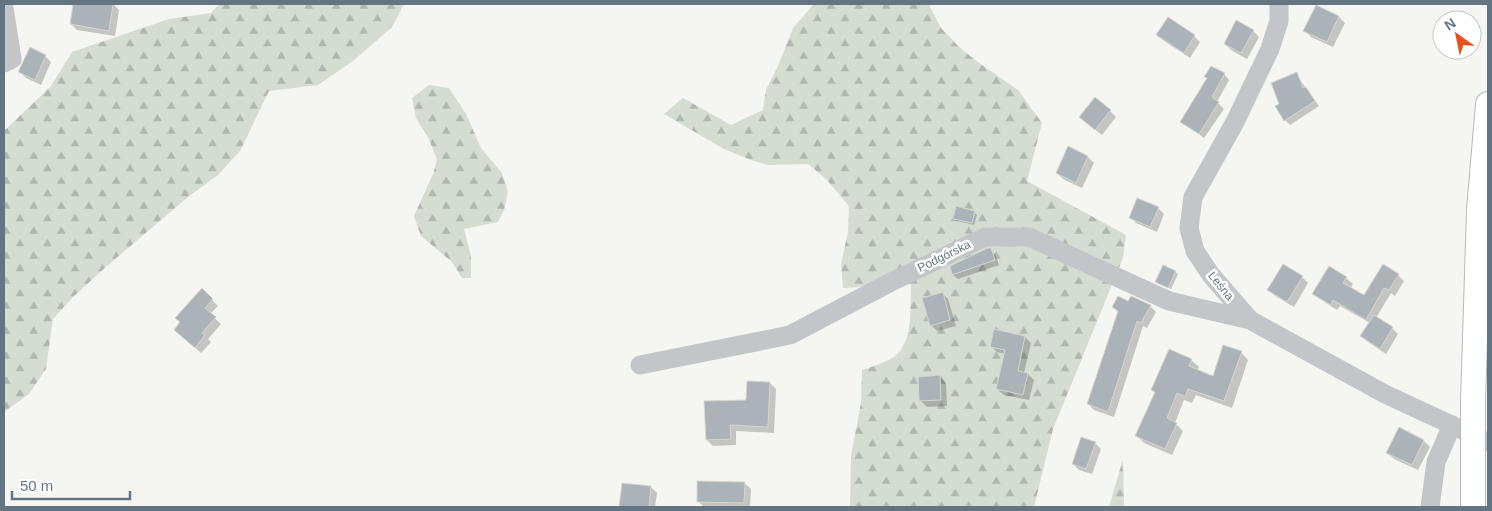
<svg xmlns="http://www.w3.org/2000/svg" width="1492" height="511" font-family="Helvetica,sans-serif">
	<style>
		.forest { fill: url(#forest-firs) }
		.shadow { fill: #0003 }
		.building { fill: #abb3b8; stroke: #d6d6d3 }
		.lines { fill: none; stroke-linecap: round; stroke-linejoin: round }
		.major-casing { stroke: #b5b9bd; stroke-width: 26 }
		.minor { stroke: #c2c6c9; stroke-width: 19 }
		.major { stroke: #fff; stroke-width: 24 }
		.major-bridge-casing { stroke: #b5b9bd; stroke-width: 26; stroke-linecap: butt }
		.major-bridge { stroke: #fff; stroke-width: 24 }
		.labels { text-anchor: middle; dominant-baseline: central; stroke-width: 5; stroke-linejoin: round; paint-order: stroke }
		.street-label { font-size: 12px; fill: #637483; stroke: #fff }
	</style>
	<defs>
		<pattern id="forest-firs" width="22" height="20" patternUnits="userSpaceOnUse" patternTransform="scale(1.25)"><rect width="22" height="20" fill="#d5dcd2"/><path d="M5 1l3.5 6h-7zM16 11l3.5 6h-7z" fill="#b0b7b0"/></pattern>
	</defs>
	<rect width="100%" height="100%" fill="#f5f5f1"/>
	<g class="forest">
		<path d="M 219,4 L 404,4 L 392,27 L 353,61 L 318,85 L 269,91 L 240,151 L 218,175 L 188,197 L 107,266 L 73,297 L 53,319 L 46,369 L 29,394 L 4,412 L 4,131 L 51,86 L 72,52 L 169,19 L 211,13 Z"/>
		<path d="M 814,4 L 930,4 L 930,7 L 941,28 L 958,46 L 979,63 L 1018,90 L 1042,123 L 1027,181 L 1126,235 L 1123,258 L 1053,429 L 1034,507 L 850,507 L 851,456 L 861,403 L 862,370 C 872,367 895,360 901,350 C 913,333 910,304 911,284 L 843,288 L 841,264 L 848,232 L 849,206 L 827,180 L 808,164 L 768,165 L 751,160 L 724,149 L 664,114 L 683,98 L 731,125 L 763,110 L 766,90 L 778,66 L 793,28 Z"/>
		<path d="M 429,85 L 449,88 L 466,114 L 481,148 L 502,173 L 508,192 L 504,210 L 498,222 L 464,229 L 471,256 L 471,278 L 462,278 L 452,262 L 421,236 L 414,216 L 433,174 L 437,160 L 429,139 L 416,118 L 412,98 Z"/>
		<path d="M 1123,459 L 1124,507 L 1109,507 Z"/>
	</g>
	<g class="shadow">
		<path d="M 75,4 L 113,4 L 119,10 L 115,36 L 77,30 L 71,24 Z"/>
		<path d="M 1317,7 L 1339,17 L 1345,23 L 1333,47 L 1311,37 L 1305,31 Z"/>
		<path d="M 1253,31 L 1259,37 L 1247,59 L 1231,50 L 1225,44 Z"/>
		<path d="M 1158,35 L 1194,36 L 1200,42 L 1190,58 L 1164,41 Z"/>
		<path d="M 45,56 L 51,62 L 41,85 L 26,78 L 20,72 Z"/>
		<path d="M 1224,74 L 1229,80 L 1217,102 L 1224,109 L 1204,138 L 1181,121 Z"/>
		<path d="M 1296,74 L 1319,106 L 1290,125 L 1285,120 L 1281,104 Z"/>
		<path d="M 1110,111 L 1116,117 L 1102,135 L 1087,123 Z"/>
		<path d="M 1069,148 L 1088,157 L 1094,163 L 1082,188 L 1063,179 L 1057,173 Z"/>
		<path d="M 1158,208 L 1164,214 L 1157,232 L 1136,223 L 1130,217 Z"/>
		<path d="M 974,212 L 977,215 L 974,225 L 957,221 L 954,218 Z"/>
		<path d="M 990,250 L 995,254 L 999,265 L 958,279 L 953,275 L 951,267 Z"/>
		<path d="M 1329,268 L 1346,278 L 1353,284 L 1350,289 L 1365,297 L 1398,275 L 1404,281 L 1395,296 L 1391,293 L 1376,318 L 1392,328 L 1398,334 L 1386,354 L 1368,342 L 1362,336 L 1370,323 L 1340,306 L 1337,310 L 1320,299 L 1314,293 Z"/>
		<path d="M 1175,272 L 1178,274 L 1171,289 L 1157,281 Z"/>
		<path d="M 1302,277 L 1308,283 L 1294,307 L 1275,296 L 1269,290 Z"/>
		<path d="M 942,293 L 948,299 L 956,326 L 937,331 L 931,325 Z"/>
		<path d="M 212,300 L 218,306 L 210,314 L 221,324 L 208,339 L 211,342 L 201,353 L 175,330 Z"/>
		<path d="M 1129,302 L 1150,306 L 1156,312 L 1147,328 L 1143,326 L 1114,417 L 1094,410 L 1088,404 L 1119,313 L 1113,307 Z"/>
		<path d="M 1025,337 L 1031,343 L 1024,373 L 1028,374 L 1034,380 L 1029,400 L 1004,395 L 997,389 L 1005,354 L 997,352 L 991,346 Z"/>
		<path d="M 1241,352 L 1248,360 L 1232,408 L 1196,395 L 1192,403 L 1184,400 L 1175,423 L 1183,431 L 1172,455 L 1144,443 L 1137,436 L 1156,393 L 1153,390 L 1191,360 L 1199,367 L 1197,371 L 1213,377 Z"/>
		<path d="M 940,377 L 946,383 L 947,406 L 927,407 L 921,401 Z"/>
		<path d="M 770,383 L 776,389 L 774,433 L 736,431 L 736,445 L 713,446 L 707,440 L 747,401 Z"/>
		<path d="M 1424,441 L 1430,447 L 1418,470 L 1394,459 L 1388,453 Z"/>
		<path d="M 1095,443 L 1101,449 L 1092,474 L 1079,470 L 1073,464 Z"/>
		<path d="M 744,483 L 751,489 L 750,507 L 704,507 L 698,501 Z"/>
		<path d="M 623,484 L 651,487 L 657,493 L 655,507 L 620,507 Z"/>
	</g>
	<g class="building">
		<path d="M 73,4 L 113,4 L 109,31 L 70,24 Z"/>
		<path d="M 1316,5 L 1339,16 L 1327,42 L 1303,31 Z"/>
		<path d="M 1168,17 L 1195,35 L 1184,53 L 1156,35 Z"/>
		<path d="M 1236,20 L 1254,30 L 1241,53 L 1224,44 Z"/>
		<path d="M 30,47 L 46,55 L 35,80 L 18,72 Z"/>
		<path d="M 1211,66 L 1225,73 L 1212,97 L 1219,102 L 1199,134 L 1180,122 L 1207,78 L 1204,77 Z"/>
		<path d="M 1297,72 L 1303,88 L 1306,87 L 1315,101 L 1284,121 L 1275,106 L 1279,104 L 1271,83 Z"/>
		<path d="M 1095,97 L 1111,110 L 1095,130 L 1079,117 Z"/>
		<path d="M 1068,146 L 1088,156 L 1076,183 L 1056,173 Z"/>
		<path d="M 1137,198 L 1159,207 L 1150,227 L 1129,218 Z"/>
		<path d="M 956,206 L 975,211 L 972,223 L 953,219 Z"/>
		<path d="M 988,248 L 991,248 L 995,260 L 952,275 L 950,266 Z"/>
		<path d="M 1283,264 L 1303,276 L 1287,302 L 1267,290 Z"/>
		<path d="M 1383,264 L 1399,274 L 1389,290 L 1384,288 L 1366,320 L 1333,300 L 1331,305 L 1312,294 L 1329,266 L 1347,277 L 1343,283 L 1364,295 Z"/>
		<path d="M 1163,265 L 1176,271 L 1168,288 L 1155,282 Z"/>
		<path d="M 202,288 L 213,299 L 205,308 L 216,317 L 202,333 L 205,335 L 195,348 L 174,330 L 180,322 L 175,318 Z"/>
		<path d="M 943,292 L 950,320 L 930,326 L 922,298 Z"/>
		<path d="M 1118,296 L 1128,301 L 1131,296 L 1151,305 L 1141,323 L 1137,321 L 1108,412 L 1087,404 L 1118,311 L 1112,307 Z"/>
		<path d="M 1374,315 L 1393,327 L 1380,349 L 1360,336 Z"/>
		<path d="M 994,329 L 1025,336 L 1018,371 L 1028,373 L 1023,395 L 996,389 L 1005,350 L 990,347 Z"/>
		<path d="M 1223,345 L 1242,351 L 1224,401 L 1188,389 L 1185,397 L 1177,393 L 1167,418 L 1177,423 L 1165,449 L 1135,436 L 1155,392 L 1151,390 L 1169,349 L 1192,359 L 1189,366 L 1213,376 Z"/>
		<path d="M 940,375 L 941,400 L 919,401 L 918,377 Z"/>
		<path d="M 747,381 L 770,382 L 768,427 L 730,425 L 731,439 L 706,440 L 704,401 L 746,400 Z"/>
		<path d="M 1399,427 L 1424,440 L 1412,465 L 1386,453 Z"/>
		<path d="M 1081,437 L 1096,442 L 1086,469 L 1072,464 Z"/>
		<path d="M 697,481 L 745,482 L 744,503 L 697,502 Z"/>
		<path d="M 622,483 L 651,486 L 649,507 L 619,507 Z"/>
	</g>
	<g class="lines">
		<defs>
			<g id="major">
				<path d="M 1473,402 L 1479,210 L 1488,104"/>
				<path d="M 1473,475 L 1473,507"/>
			</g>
		</defs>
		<use href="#major" class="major-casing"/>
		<g class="minor">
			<path d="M 1279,4 L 1279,21 L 1270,49 L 1235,122 L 1193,197 L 1189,228 L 1195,251 L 1211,275 L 1250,320 L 1385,394 L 1488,442"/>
			<path d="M 4,8 L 12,59 L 4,63"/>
			<path d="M 640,365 L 790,335 L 891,282 L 985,237 L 1029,237 L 1169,301 L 1250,320"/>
			<path d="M 1430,507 L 1436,462 L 1452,425"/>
		</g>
		<use href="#major" class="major"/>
		<defs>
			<path id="major-bridge" d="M 1473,475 L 1473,402"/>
		</defs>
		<use href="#major-bridge" class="major-bridge-casing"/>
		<use href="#major-bridge" class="major-bridge"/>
	</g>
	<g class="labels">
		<g class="street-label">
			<text transform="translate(944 256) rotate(-26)">Podgórska</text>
			<text transform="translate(1221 286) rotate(51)">Leśna</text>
		</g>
	</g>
	<rect width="1492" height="511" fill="none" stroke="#637483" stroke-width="10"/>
	<g transform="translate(1457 35) rotate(327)"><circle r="24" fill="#ffffff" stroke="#c1c7cd"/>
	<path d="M0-4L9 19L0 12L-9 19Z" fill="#e7501f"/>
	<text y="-8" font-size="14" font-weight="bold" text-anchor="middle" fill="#637483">N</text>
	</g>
	<path d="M12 491v8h118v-8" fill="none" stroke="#637483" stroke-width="2.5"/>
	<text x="20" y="491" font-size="15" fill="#637483" stroke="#ffffff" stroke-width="4" paint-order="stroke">50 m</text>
</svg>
